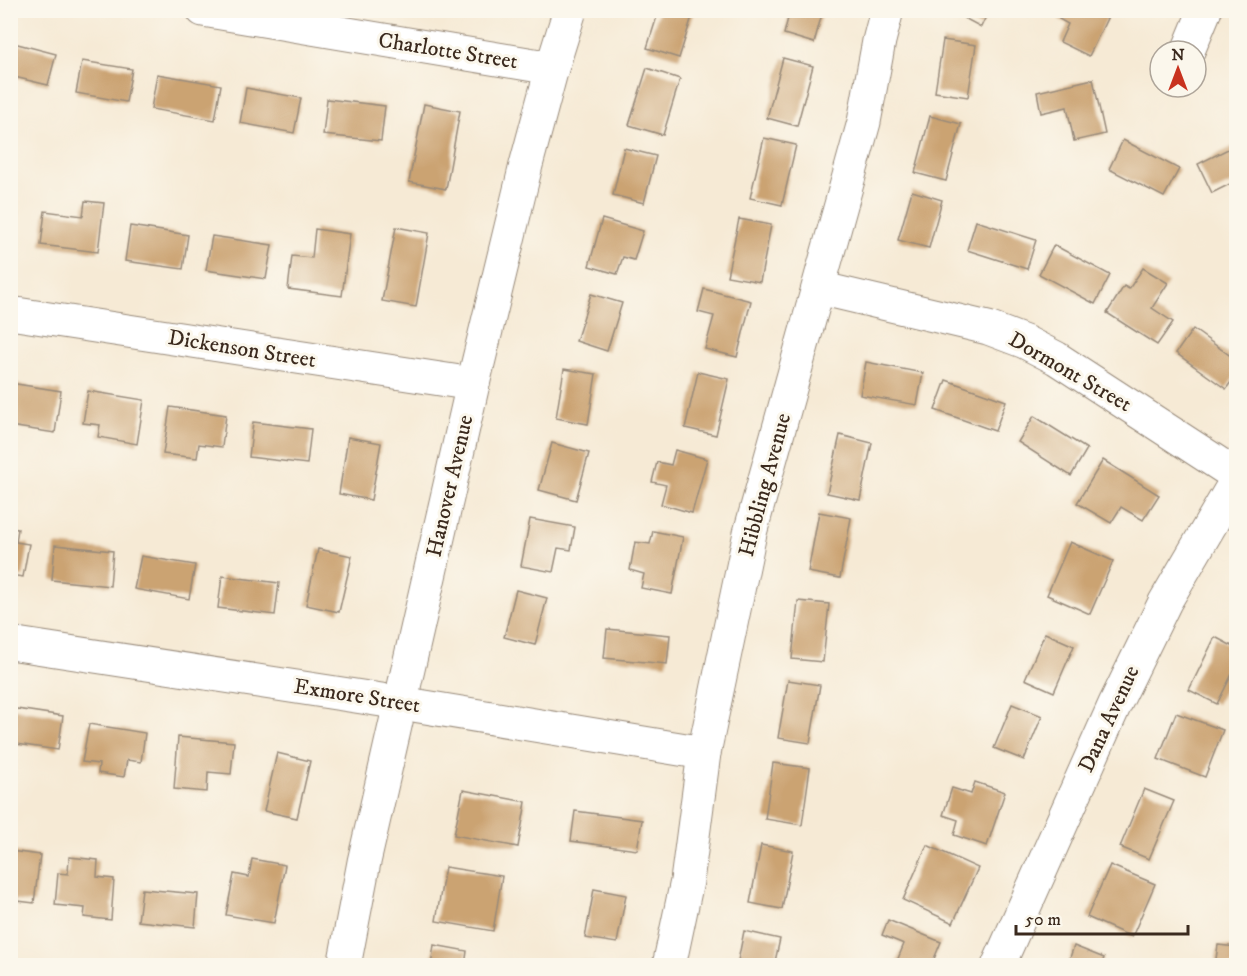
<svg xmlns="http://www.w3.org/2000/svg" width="1247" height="976" font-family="'IM FELL DW Pica',serif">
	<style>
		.building { fill: #cba372 }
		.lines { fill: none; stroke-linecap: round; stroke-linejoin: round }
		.minor-casing { stroke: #988a7a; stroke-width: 35 }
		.minor { stroke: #fff; stroke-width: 33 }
		.labels { text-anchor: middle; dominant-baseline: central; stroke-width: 6; stroke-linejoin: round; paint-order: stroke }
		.street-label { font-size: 22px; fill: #3b2a1e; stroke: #fbf7ec }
	</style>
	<rect width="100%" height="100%" fill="#fbf7ec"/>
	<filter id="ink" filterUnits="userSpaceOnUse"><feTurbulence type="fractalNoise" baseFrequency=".0167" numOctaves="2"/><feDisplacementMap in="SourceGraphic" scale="12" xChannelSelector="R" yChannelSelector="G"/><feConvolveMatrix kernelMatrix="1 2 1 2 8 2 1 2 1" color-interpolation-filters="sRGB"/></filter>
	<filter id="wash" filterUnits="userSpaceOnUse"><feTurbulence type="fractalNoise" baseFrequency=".008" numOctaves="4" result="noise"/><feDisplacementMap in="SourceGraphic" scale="24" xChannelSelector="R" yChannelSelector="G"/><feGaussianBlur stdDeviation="1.35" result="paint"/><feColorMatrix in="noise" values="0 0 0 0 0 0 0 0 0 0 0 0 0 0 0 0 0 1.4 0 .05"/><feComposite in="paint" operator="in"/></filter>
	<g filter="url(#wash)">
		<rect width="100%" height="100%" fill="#f6ead5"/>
		<g id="blocks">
			<g class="building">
				<path d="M 659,10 L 694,10 L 679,58 L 647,48 Z"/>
				<path d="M 790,10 L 823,10 L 814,43 L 784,34 Z"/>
				<path d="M 954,10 L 989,10 L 981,27 L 953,12 Z"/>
				<path d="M 1063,10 L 1111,10 L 1089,56 L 1060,42 L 1068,24 L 1059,19 Z"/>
				<path d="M 943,40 L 976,45 L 968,97 L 935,92 Z"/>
				<path d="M 10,42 L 56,54 L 48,85 L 10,76 Z"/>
				<path d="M 783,58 L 813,66 L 797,126 L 767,118 Z"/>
				<path d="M 82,61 L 132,69 L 126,102 L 76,93 Z"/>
				<path d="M 647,68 L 680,79 L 663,135 L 629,125 Z"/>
				<path d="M 157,74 L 221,85 L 215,120 L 151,109 Z"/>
				<path d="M 1093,79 L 1105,134 L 1074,141 L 1067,107 L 1041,113 L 1037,92 Z"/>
				<path d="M 246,88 L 301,98 L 294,133 L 240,123 Z"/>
				<path d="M 327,99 L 385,106 L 381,141 L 323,135 Z"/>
				<path d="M 424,104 L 460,111 L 446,189 L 409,182 Z"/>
				<path d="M 930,116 L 961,124 L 946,181 L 915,173 Z"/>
				<path d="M 764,138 L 796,145 L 782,205 L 750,198 Z"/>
				<path d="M 1123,140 L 1179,169 L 1164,197 L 1109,169 Z"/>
				<path d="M 1236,145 L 1236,181 L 1212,193 L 1198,164 Z"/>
				<path d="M 624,148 L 656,156 L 644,203 L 613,195 Z"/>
				<path d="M 912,191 L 942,200 L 929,248 L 898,240 Z"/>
				<path d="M 85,201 L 104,203 L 98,252 L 41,245 L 45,211 L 83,216 Z"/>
				<path d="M 10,209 L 18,210 L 14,244 L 10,243 Z"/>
				<path d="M 602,219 L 643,231 L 634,260 L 623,257 L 617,274 L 589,266 Z"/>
				<path d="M 739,219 L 771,225 L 760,282 L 727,276 Z"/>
				<path d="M 976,221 L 1036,240 L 1027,269 L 967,250 Z"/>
				<path d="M 130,226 L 188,235 L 183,269 L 125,261 Z"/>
				<path d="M 396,227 L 429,233 L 416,307 L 382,301 Z"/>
				<path d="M 315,229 L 350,234 L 342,296 L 288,289 L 292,256 L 312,258 Z"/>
				<path d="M 212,236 L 272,245 L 266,279 L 206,270 Z"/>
				<path d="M 1054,245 L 1110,275 L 1095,304 L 1039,274 Z"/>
				<path d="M 1143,268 L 1168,283 L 1152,308 L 1173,322 L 1157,345 L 1107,313 L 1124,286 L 1129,289 Z"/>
				<path d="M 704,289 L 751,301 L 737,357 L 705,349 L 714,316 L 698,312 Z"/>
				<path d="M 591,294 L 622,303 L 607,351 L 576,341 Z"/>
				<path d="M 1193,329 L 1236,360 L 1236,375 L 1226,389 L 1176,353 Z"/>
				<path d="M 866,362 L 923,373 L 917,405 L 860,395 Z"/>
				<path d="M 564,369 L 596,374 L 588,424 L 556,418 Z"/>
				<path d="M 698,372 L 729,379 L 716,435 L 685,428 Z"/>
				<path d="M 946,380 L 1006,401 L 995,431 L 935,410 Z"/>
				<path d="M 10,383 L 61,391 L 55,433 L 10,426 Z"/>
				<path d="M 88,391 L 144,400 L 137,444 L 98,437 L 100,425 L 83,423 Z"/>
				<path d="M 170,407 L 226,415 L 222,447 L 199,444 L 197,458 L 163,454 Z"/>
				<path d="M 1034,416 L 1087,449 L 1071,476 L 1018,442 Z"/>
				<path d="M 253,422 L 311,429 L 307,464 L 249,457 Z"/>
				<path d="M 840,435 L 872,443 L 860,500 L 827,493 Z"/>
				<path d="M 348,437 L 381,443 L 371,500 L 339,494 Z"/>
				<path d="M 552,443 L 589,453 L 576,500 L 539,490 Z"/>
				<path d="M 675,450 L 707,459 L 692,513 L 661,504 L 666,485 L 652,482 L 657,462 L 671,465 Z"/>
				<path d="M 1103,460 L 1159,495 L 1143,520 L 1121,507 L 1111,523 L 1077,503 Z"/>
				<path d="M 819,512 L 851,518 L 840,578 L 808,572 Z"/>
				<path d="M 530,519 L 575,527 L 571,550 L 558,548 L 553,572 L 521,566 Z"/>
				<path d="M 10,528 L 18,529 L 16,542 L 29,544 L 23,577 L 10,575 Z"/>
				<path d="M 653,531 L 683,537 L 672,594 L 641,588 L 644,574 L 630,570 L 635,542 L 650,544 Z"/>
				<path d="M 1070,542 L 1113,561 L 1090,614 L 1047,595 Z"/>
				<path d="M 55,545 L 113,551 L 110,586 L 52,580 Z"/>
				<path d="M 318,549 L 352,556 L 339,612 L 306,605 Z"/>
				<path d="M 141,556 L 195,565 L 189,599 L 134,589 Z"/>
				<path d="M 222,576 L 279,583 L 275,615 L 218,608 Z"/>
				<path d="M 516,590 L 547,598 L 535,645 L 504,637 Z"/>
				<path d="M 798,601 L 829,604 L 823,662 L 792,659 Z"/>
				<path d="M 607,629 L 670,635 L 667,664 L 604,658 Z"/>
				<path d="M 1045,633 L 1074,646 L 1054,692 L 1025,679 Z"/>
				<path d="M 1215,637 L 1236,648 L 1236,666 L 1217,704 L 1189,690 Z"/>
				<path d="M 788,680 L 820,685 L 810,743 L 778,738 Z"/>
				<path d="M 1012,704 L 1042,716 L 1024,760 L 994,748 Z"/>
				<path d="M 10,708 L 63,716 L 58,750 L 10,743 Z"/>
				<path d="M 1176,713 L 1223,730 L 1205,777 L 1158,759 Z"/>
				<path d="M 89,724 L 145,733 L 141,762 L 127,760 L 124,777 L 98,773 L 99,764 L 82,762 Z"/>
				<path d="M 178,737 L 234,742 L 231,774 L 208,772 L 207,792 L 174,789 Z"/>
				<path d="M 277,753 L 310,761 L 297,818 L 264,811 Z"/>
				<path d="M 773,763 L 810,768 L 802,825 L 765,819 Z"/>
				<path d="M 975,782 L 1005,792 L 987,846 L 954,835 L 958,820 L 943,815 L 952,788 L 971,794 Z"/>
				<path d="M 1144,789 L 1174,801 L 1149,859 L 1120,847 Z"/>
				<path d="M 463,790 L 526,802 L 518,847 L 454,835 Z"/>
				<path d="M 575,811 L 642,820 L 637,850 L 571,841 Z"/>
				<path d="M 761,845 L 793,851 L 782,909 L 750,903 Z"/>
				<path d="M 927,845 L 978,868 L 953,923 L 903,900 Z"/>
				<path d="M 10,851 L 40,855 L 34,903 L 10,900 Z"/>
				<path d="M 69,857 L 98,860 L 97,877 L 114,879 L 111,920 L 84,917 L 85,908 L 55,905 L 58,873 L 68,874 Z"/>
				<path d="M 252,859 L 285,865 L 274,923 L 226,915 L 234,874 L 249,877 Z"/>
				<path d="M 1110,865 L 1155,884 L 1132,937 L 1087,917 Z"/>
				<path d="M 445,867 L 502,876 L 493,931 L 436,921 Z"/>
				<path d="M 142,889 L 198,894 L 195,927 L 138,921 Z"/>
				<path d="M 594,889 L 626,895 L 617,943 L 585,938 Z"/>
				<path d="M 888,920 L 941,942 L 931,966 L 895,966 L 904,944 L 882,935 Z"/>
				<path d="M 744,931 L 780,939 L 774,966 L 737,966 Z"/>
				<path d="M 434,945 L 467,951 L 465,966 L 431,966 Z"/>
				<path d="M 1218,945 L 1236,947 L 1236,966 L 1215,966 Z"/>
				<path d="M 1074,946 L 1104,958 L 1101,966 L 1067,966 Z"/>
				<path d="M 579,960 L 599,964 L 599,966 L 578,966 Z"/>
			</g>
		</g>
	</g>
	<g filter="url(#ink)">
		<use href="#blocks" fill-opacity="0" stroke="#988a7a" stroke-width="1.5"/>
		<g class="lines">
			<defs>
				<g id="minor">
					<path d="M 203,10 L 552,68"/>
					<path d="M 1188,51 L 1205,10"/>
					<path d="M 819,288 L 988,328 L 1025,342 L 1056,358 L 1236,475"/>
					<path d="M 10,313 L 473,384"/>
					<path d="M 10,643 L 401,703 L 704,753"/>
					<path d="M 344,966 L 364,862 L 473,384 L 526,165 L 552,68 L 570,10"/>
					<path d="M 669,966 L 687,881 L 704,753 L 750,533 L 864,122 L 879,41 L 887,10"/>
					<path d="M 998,966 L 1115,704 L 1165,602 L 1236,481"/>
				</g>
			</defs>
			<use href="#minor" class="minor-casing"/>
			<use href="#minor" class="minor"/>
		</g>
	</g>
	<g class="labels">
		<g class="street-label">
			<text transform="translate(448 51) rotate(9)">Charlotte Street</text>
			<text transform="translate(242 349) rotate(9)">Dickenson Street</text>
			<text transform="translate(1070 372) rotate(30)">Dormont Street</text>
			<text transform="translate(765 485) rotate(-75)">Hibbling Avenue</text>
			<text transform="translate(450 486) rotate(-77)">Hanover Avenue</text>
			<text transform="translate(357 696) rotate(9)">Exmore Street</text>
			<text transform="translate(1109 719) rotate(-65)">Dana Avenue</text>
		</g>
	</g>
	<rect width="1247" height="976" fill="none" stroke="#fbf7ec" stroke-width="36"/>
	<g transform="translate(1178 69)"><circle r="28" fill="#fbf7ec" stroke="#aea59a" stroke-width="1.5"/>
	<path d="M0-4.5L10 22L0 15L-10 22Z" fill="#c8321e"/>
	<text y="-9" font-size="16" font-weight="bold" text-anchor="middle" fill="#3b2a1e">N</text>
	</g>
	<path d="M1016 925v9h172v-9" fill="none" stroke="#3b2a1e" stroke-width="3"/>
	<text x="1025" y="925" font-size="18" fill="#3b2a1e" stroke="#fbf7ec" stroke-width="4.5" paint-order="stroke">50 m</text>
</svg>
